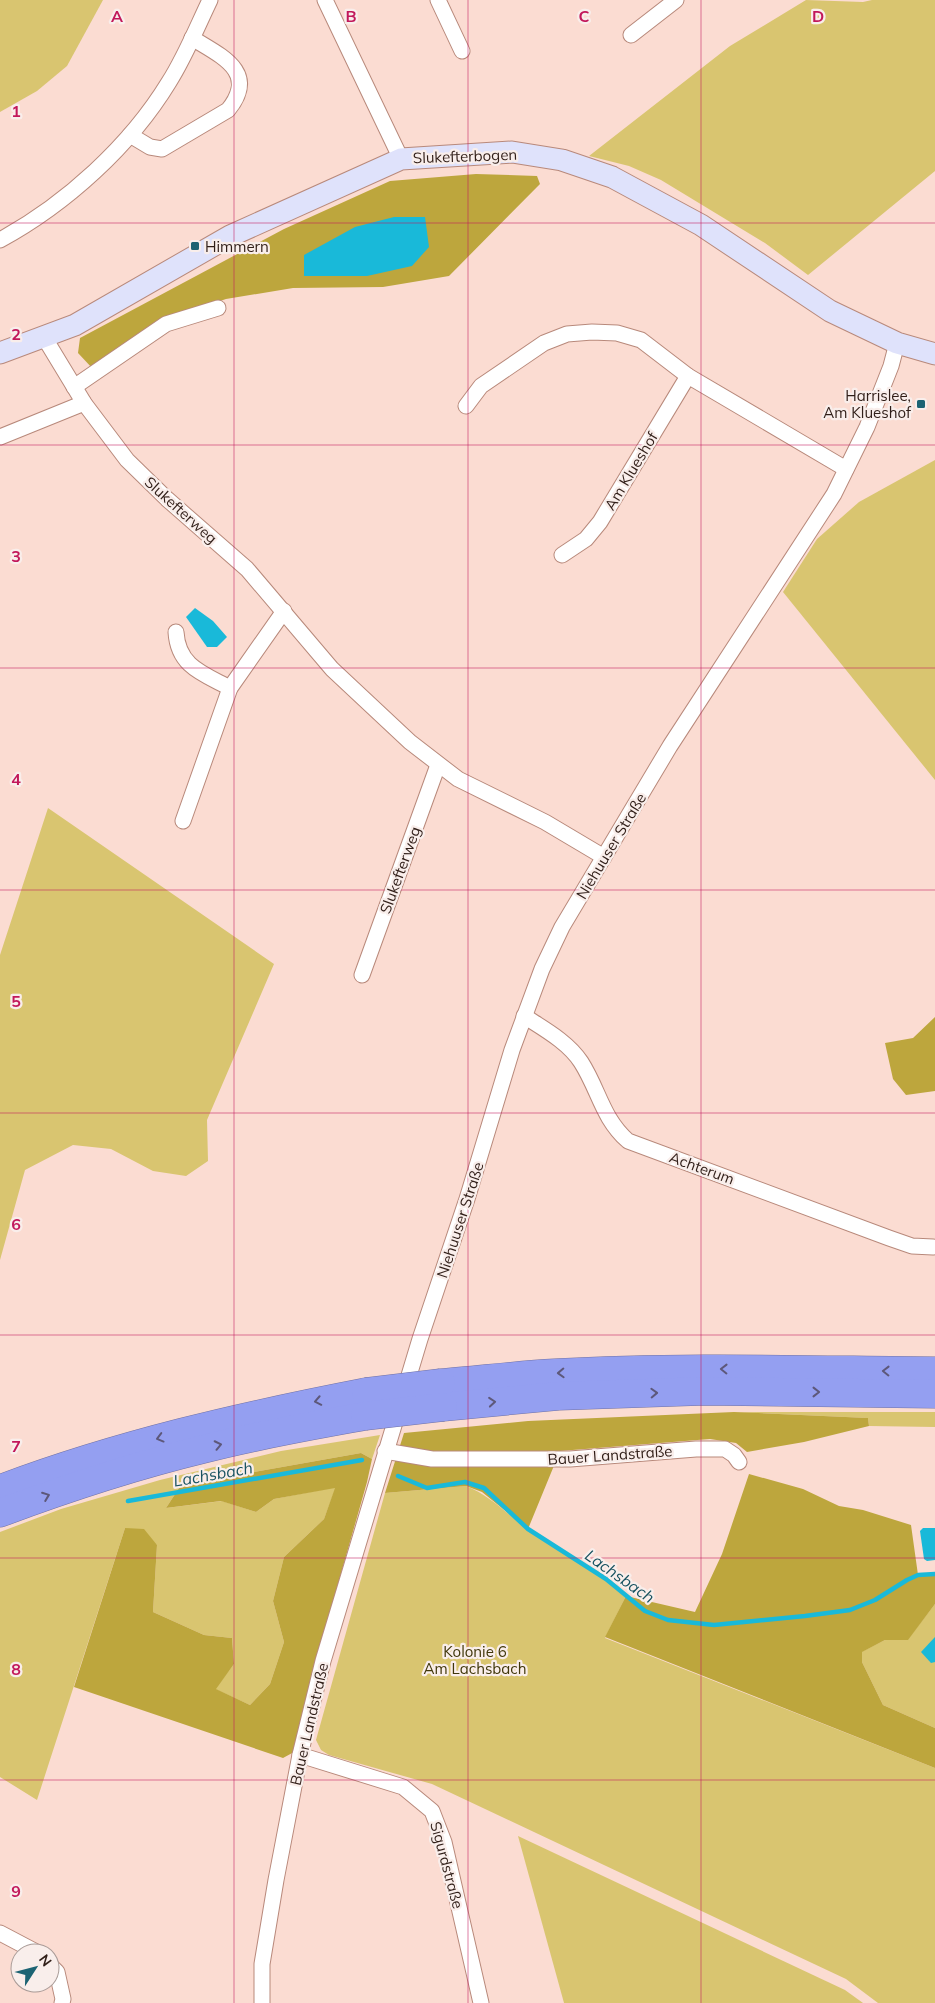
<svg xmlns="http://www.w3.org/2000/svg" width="935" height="2003" font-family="Mulish,sans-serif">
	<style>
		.green { fill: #d9c570 }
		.forest { fill: #bda63d }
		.water { fill: #19b9d9 }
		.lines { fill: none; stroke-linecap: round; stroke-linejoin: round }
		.stream { stroke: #19b9d9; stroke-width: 4.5 }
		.street-casing { stroke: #b8897b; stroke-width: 17 }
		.secondary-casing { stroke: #b8897b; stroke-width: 23 }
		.highway-casing { stroke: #7172a5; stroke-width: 29 }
		.street { stroke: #fff; stroke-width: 15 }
		.secondary { stroke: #dfe2fb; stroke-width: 21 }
		.highway { stroke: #949ff1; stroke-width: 28 }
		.highway-bridge-casing { stroke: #7172a5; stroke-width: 29; stroke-linecap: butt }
		.highway-bridge { stroke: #949ff1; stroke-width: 28 }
		.oneway { stroke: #5d587a }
		.grid { fill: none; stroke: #c2185b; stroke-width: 1; stroke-opacity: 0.55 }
		.poi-dot { fill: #1c6373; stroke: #f9eeeb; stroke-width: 2 }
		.labels { text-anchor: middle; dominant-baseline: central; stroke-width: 4.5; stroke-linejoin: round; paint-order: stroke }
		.street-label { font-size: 15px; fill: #301e18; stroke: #f9eeeb }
		.poi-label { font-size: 15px; fill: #301e18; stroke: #f9eeeb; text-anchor: start }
		.park-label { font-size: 15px; fill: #40370a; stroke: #f9eeeb }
		.water-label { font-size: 16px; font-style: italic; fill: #185260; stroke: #f9eeeb }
		.grid-label { font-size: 16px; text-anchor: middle; font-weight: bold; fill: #c2185b; stroke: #f9eeeb; stroke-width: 4.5; stroke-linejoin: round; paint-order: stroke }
	</style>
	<rect width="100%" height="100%" fill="#fbdcd2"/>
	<g class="green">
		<path d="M 0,0 L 103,0 L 67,66 L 37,91 L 0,112 Z"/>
		<path d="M 806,0 L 863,2 L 872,0 L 935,0 L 935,171 L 808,275 L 765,243 L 661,180 L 629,166 L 589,156 L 730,46 Z"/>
		<path d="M 935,460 L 935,780 L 783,592 L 817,539 L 859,502 Z"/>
		<path d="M 48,808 L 274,964 L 207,1120 L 208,1161 L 186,1176 L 153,1171 L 111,1149 L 73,1145 L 25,1170 L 0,1260 L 0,955 Z"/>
		<path d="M 734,1412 L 935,1412 L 935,1427 L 869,1426 L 868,1418 Z"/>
		<path d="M 380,1435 L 372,1459 L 361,1453 L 181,1485 L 166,1508 L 222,1501 L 256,1512 L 274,1499 L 336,1487 L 324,1519 L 284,1557 L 273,1601 L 284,1642 L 270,1684 L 250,1705 L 215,1689 L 234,1664 L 232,1638 L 204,1635 L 153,1612 L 157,1545 L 125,1528 L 37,1800 L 0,1777 L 0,1532 L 61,1509 L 160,1480 L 281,1451 Z"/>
		<path d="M 466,1486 C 491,1496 508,1515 529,1530 C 562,1552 596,1570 626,1596 L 605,1638 L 935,1768 L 935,2003 L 878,2003 L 846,1979 L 432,1784 L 329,1755 L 321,1750 L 316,1740 L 385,1493 Z"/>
		<path d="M 935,1604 L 935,1728 L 883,1705 L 862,1662 L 861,1652 L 885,1640 L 908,1639 Z"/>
		<path d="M 518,1836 L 845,1990 L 863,2003 L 564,2003 Z"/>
	</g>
	<g class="forest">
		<path d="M 476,174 L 537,176 L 540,184 L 449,276 L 383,287 L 293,288 L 226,299 L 163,320 L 93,369 L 78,353 L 80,338 L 284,229 L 390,181 Z"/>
		<path d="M 935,1017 L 935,1091 L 906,1095 L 893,1079 L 885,1043 L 913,1038 Z"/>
		<path d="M 734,1412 L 868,1418 L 869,1426 L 804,1442 L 747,1452 L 736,1443 L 710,1439 L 560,1451 L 528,1529 L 482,1492 L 466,1486 L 385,1493 L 404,1433 L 528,1421 Z"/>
		<path d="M 361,1453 L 372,1459 L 367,1482 L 317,1658 L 294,1752 L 283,1758 L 74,1687 L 125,1528 L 144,1529 L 157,1545 L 153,1612 L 204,1635 L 232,1638 L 234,1664 L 216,1689 L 250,1705 L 270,1684 L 284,1642 L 273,1601 L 284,1557 L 324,1519 L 335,1488 L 274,1499 L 256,1512 L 221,1501 L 166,1508 L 181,1485 Z"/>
		<path d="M 749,1474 L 803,1489 L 839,1506 L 863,1510 L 911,1525 L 918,1575 L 935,1574 L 935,1604 L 908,1640 L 885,1640 L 862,1652 L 862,1662 L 883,1705 L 935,1728 L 935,1768 L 605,1637 L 626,1596 L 695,1612 L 722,1554 Z"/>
	</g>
	<g class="water">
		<path d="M 394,217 L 425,217 L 429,247 L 412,266 L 367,276 L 304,276 L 304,255 L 355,227 Z"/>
		<path d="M 195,608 L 213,621 L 227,637 L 217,647 L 207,647 L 186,617 Z"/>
		<path d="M 923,1528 L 935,1528 L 935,1560 L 927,1561 L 924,1559 L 920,1531 Z"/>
		<path d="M 935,1637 L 935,1662 L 931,1663 L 921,1652 Z"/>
	</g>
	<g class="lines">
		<g class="stream">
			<path d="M 398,1476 L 427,1488 L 465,1482 L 484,1488 L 528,1529 L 606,1579 L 645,1611 L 668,1620 L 714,1625 L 805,1616 L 850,1610 L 875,1600 L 907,1580 L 918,1575 L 935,1574"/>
			<path d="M 128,1501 L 362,1460"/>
		</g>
		<defs>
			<g id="street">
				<path d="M 325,0 L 401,159"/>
				<path d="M 438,0 L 462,51"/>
				<path d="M 631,35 L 676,0"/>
				<path d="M 130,135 L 150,147 L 162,149 L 228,110 C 259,72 221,56 192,38"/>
				<path d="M 0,240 C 66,204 130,146 169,82 C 185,57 197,27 210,0"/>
				<path d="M 44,337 L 84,403 L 127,460 L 167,499 L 247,569 L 332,669 L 410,742 L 458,779 L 545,822 L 604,857"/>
				<path d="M 74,387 L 166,324 L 218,308"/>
				<path d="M 466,406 L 481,386 L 544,343 L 567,334 L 592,332 L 617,333 L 641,340 L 688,376 L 846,469"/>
				<path d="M 0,437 L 84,403"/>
				<path d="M 562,555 L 586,539 L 600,522 L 688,376"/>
				<path d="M 176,632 C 178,667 204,674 230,688"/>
				<path d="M 183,821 L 230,688 L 284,611"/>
				<path d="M 362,975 L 438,765"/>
				<path d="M 524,1016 C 544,1029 568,1042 581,1062 C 599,1090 602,1118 628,1141 L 889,1238 L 912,1246 L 933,1247"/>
				<path d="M 385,1451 L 432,1459 L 570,1459 L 696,1449 L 725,1449 L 734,1455 L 739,1462"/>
				<path d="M 300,1755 L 403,1787 L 432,1811 L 444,1842 L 481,2003"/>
				<path d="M 0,1933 L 38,1953"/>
				<path d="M 50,1965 L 57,1972 L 63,1999 L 62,2003"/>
				<path d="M 262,2003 L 262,1964 L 276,1880 L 300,1755 L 323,1661 L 420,1339 L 467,1199 L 512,1050 L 542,969 L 562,927 L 670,746 L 834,494 L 867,427 L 891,366 L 897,343"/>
			</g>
			<path id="secondary" d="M 0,353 L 75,325 L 230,236 L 401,159 L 512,152 L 562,160 L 612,177 L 701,225 L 830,311 L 897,343 L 935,354"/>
			<g id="highway">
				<path d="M 441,1383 C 479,1380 517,1375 555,1373 C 681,1366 808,1370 935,1371"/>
				<path d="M 443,1407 L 558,1396 L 705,1391 L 935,1394"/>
				<path d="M 0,1489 C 119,1444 242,1416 366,1392"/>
				<path d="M 0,1513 C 67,1488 134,1466 204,1449 C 257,1435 311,1426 365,1416"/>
			</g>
		</defs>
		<use href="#street" class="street-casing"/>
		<use href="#secondary" class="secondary-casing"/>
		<use href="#highway" class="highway-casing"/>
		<use href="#street" class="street"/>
		<use href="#secondary" class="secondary"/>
		<use href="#highway" class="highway"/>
		<defs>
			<g id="highway-bridge">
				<path d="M 366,1392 L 441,1383"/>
				<path d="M 365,1416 L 443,1407"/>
			</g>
		</defs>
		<use href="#highway-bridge" class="highway-bridge-casing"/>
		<use href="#highway-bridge" class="highway-bridge"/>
	</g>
	<defs><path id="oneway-chevron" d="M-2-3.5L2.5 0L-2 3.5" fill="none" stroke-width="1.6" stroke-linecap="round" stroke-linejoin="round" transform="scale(1.25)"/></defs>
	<g class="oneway">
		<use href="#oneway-chevron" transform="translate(724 1369) rotate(-179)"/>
		<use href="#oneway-chevron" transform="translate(886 1371) rotate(-179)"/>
		<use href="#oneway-chevron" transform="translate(561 1373) rotate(178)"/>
		<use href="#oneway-chevron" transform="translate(816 1392)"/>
		<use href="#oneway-chevron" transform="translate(654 1393) rotate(-2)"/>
		<use href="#oneway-chevron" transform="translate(318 1401) rotate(169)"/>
		<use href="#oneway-chevron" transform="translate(492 1402) rotate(-5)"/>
		<use href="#oneway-chevron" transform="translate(160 1438) rotate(165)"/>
		<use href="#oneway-chevron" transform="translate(218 1445) rotate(-12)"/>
		<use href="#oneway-chevron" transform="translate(46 1496) rotate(-21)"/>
	</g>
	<path class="grid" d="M 234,0 L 234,2003M 468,0 L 468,2003M 701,0 L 701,2003M 0,223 L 935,223M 0,445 L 935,445M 0,668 L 935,668M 0,890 L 935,890M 0,1113 L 935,1113M 0,1335 L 935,1335M 0,1558 L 935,1558M 0,1780 L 935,1780"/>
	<g class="poi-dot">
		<rect x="190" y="241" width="10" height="10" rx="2.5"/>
		<rect x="916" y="399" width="10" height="10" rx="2.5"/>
	</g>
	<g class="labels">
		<g class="street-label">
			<text transform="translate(465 156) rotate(-2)">Slukefterbogen</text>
			<text transform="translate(631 471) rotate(-59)">Am Klueshof</text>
			<text transform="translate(181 510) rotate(42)">Slukefterweg</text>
			<text transform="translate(611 846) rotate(-59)">Niehuuser Straße</text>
			<text transform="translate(400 870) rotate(-70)">Slukefterweg</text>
			<text transform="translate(702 1168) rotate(20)">Achterum</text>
			<text transform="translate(460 1220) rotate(-72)">Niehuuser Straße</text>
			<text transform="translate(610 1455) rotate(-4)">Bauer Landstraße</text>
			<text transform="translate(309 1724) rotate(-77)">Bauer Landstraße</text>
			<text transform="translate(447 1865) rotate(75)">Sigurdstraße</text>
		</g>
		<g class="poi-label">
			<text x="205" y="246">Himmern</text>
			<text x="911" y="395" text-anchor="end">Harrislee,<tspan x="911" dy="17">Am Klueshof</tspan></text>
		</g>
		<g class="park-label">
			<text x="475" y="1651">Kolonie 6<tspan x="475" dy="17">Am Lachsbach</tspan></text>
		</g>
		<g class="water-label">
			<text transform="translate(213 1474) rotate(-10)">Lachsbach</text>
			<text transform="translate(620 1576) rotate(35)">Lachsbach</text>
		</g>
	</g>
	<g class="grid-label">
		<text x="117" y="22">A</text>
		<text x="351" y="22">B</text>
		<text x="584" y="22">C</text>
		<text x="818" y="22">D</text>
		<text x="16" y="117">1</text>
		<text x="16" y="340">2</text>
		<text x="16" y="562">3</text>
		<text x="16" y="785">4</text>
		<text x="16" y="1007">5</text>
		<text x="16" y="1230">6</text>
		<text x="16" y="1452">7</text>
		<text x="16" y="1675">8</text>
		<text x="16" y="1897">9</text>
	</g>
	<g transform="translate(35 1968) rotate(54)"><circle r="24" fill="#f9eeeb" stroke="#a99b97"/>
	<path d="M0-4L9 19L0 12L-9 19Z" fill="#1c6373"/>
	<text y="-8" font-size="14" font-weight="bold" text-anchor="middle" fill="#301e18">N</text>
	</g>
</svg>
